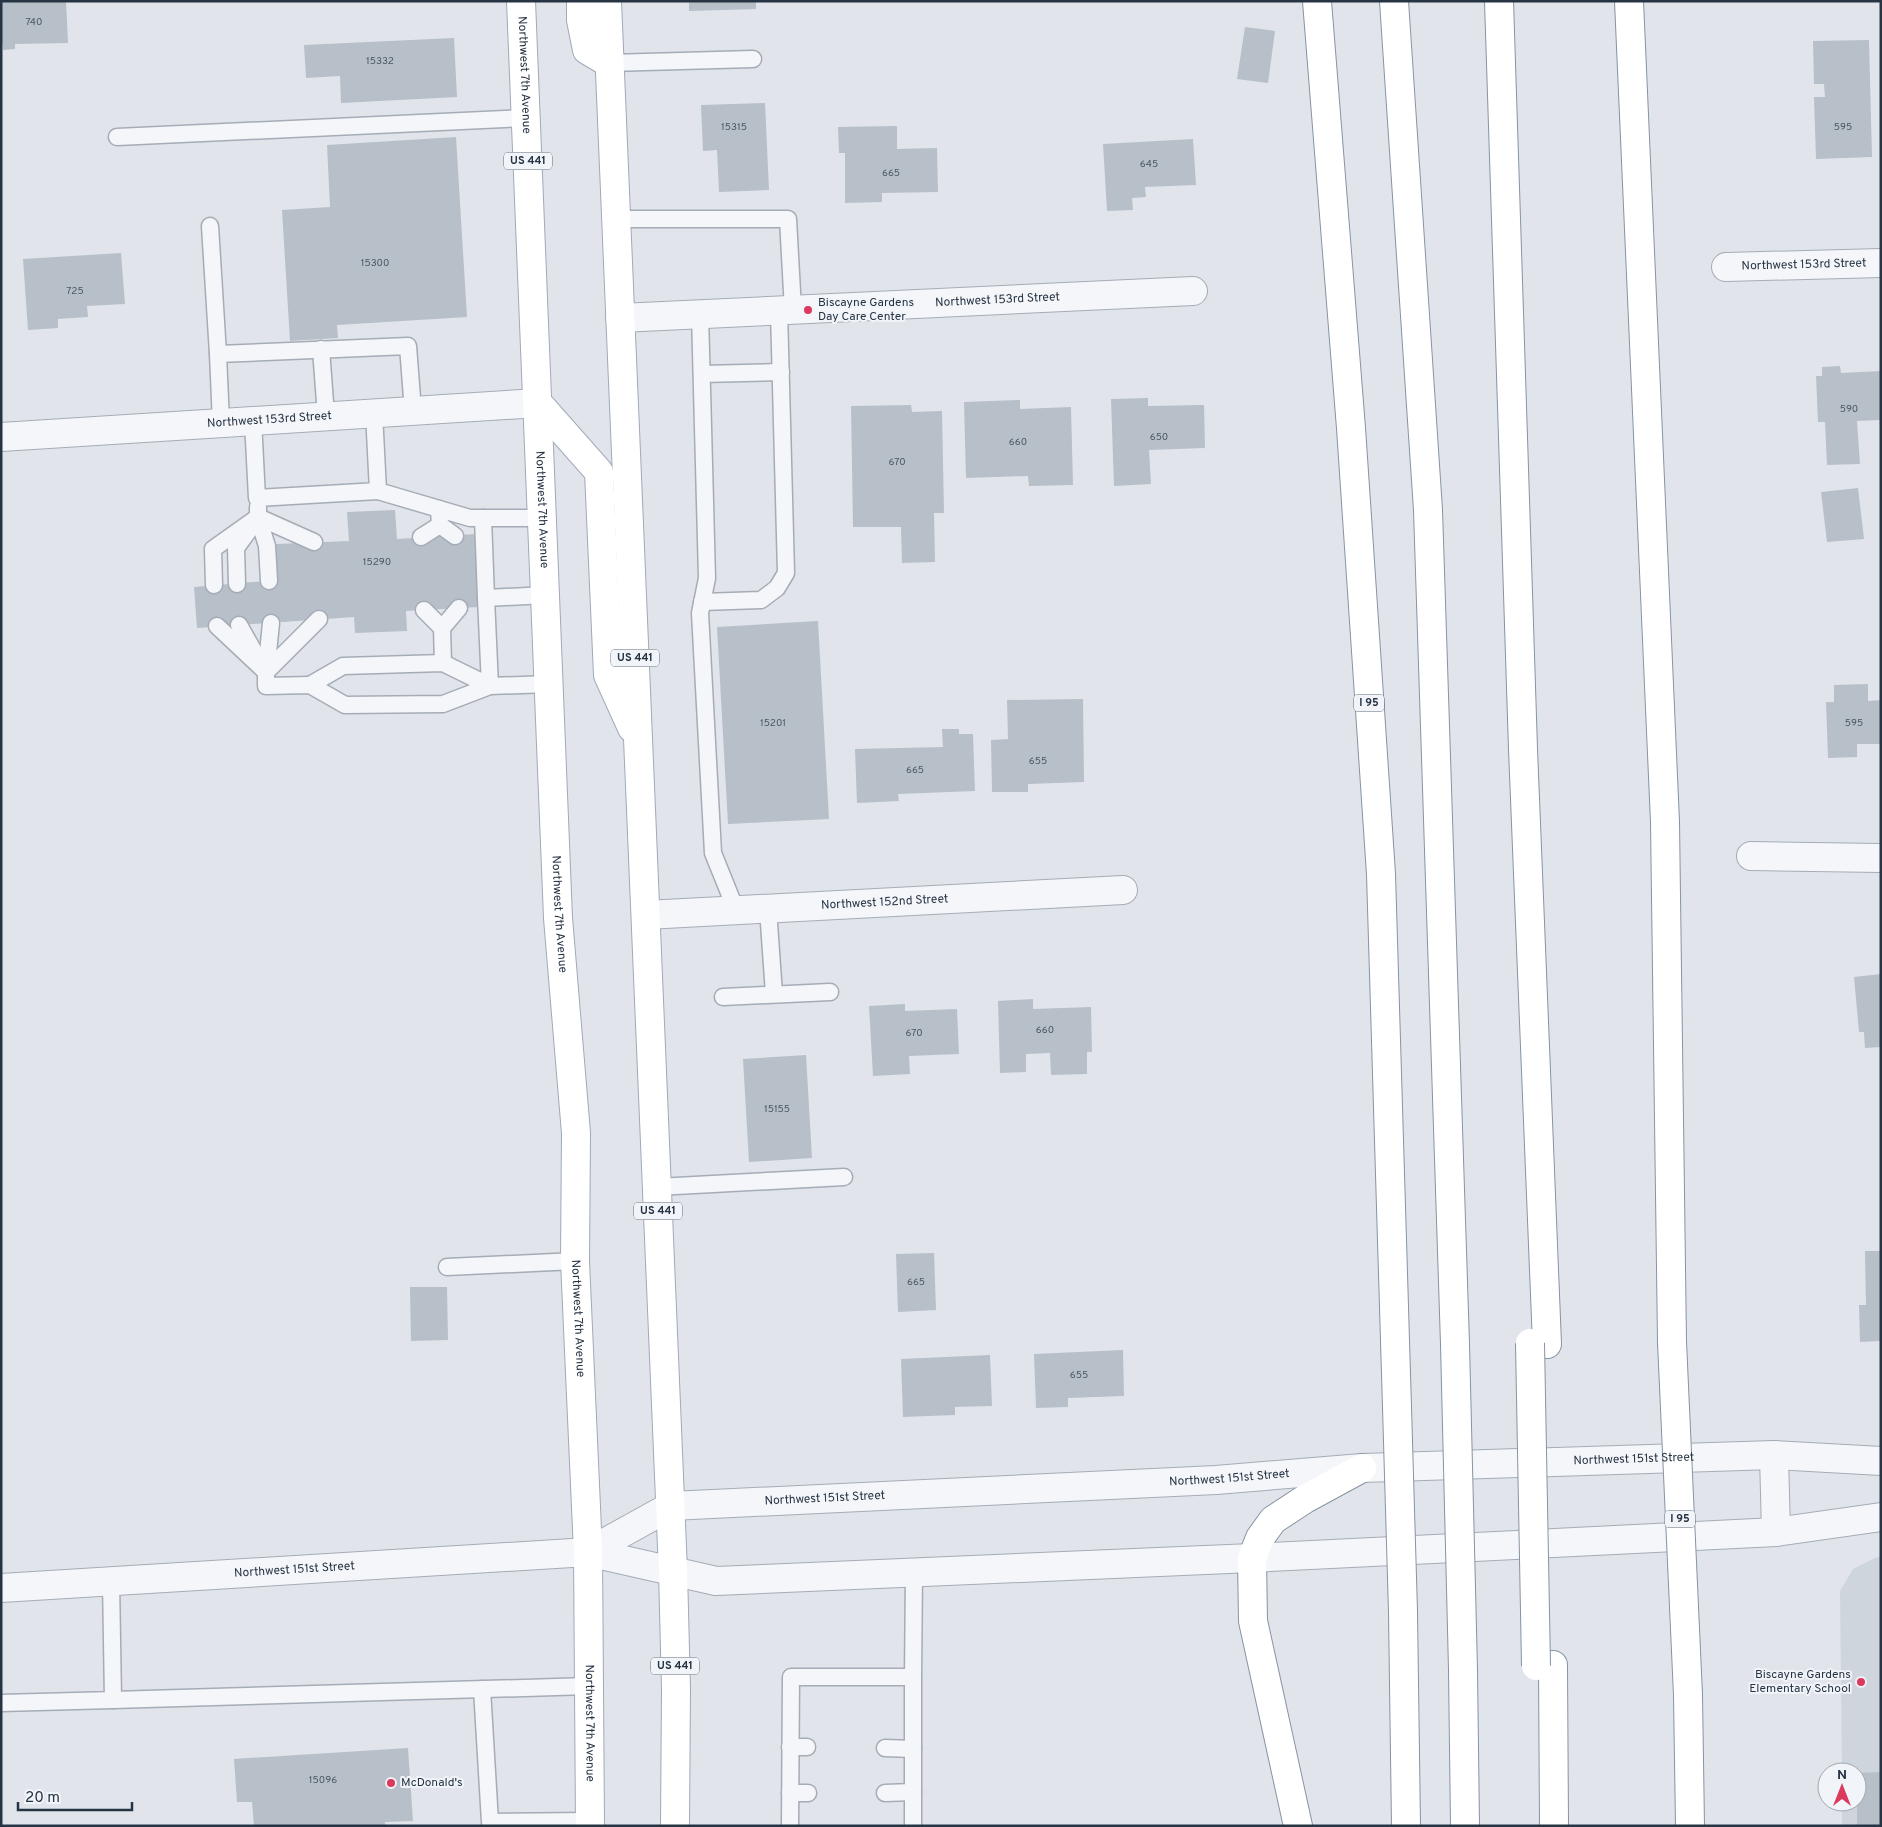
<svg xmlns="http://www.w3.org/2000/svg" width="1882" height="1827" font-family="Overpass,sans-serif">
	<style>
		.built { fill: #ced5dd }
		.building { fill: #b7bfc9 }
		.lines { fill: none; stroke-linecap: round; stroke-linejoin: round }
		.service-casing { stroke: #a5acb6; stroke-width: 19 }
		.minor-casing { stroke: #a5acb6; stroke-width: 30 }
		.tertiary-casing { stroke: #a5acb6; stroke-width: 30 }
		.primary-casing { stroke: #9faab8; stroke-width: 30 }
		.motorway-casing { stroke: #8694a3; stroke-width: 30 }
		.service { stroke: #f4f6f9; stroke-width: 16 }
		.minor { stroke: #f4f6f9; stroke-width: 28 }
		.tertiary { stroke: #f4f6f9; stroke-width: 28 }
		.primary { stroke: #fff; stroke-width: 28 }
		.motorway { stroke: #fff; stroke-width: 28 }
		.motorway-bridge-casing { stroke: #8694a3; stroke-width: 30; stroke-linecap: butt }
		.motorway-bridge { stroke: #fff; stroke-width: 28 }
		.poi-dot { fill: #dc3a5d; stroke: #f1f4f8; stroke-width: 2 }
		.labels { text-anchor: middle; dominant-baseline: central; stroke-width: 4; stroke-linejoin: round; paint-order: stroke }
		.number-label { font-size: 10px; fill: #4b5765 }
		.shield { fill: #f1f4f8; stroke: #646e7a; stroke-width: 1 }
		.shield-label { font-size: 11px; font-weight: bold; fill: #273444 }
		.street-label { font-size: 12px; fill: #273444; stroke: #f1f4f8 }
		.poi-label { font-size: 12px; fill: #273444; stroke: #f1f4f8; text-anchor: start }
	</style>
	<rect width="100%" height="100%" fill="#e1e5eb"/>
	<path class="built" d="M 1877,1557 L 1881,1557 L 1881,1826 L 1842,1826 L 1842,1802 L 1857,1802 L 1857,1772 L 1842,1772 L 1840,1591 L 1853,1569 Z"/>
	<g class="building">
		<path d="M 1,1 L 66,1 L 68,43 L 15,44 L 15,49 L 3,50 L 3,45 L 1,45 Z"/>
		<path d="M 689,1 L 756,1 L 756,9 L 689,11 Z"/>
		<path d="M 1245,27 L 1275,31 L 1268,83 L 1237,79 Z"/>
		<path d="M 454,38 L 457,97 L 341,103 L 340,76 L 306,78 L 304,45 Z"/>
		<path d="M 1869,40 L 1872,157 L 1816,159 L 1814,97 L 1825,97 L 1824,84 L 1814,84 L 1813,41 Z"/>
		<path d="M 765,103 L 769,190 L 719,192 L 717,150 L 703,151 L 701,105 Z"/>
		<path d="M 897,126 L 897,149 L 937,148 L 938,192 L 882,193 L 882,202 L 845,203 L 845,153 L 839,153 L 838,127 Z"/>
		<path d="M 456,137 L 467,317 L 337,325 L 338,338 L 290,341 L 282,210 L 330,207 L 327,145 Z"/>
		<path d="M 1193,139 L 1196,185 L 1145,187 L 1146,197 L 1132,198 L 1133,210 L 1107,211 L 1103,144 Z"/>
		<path d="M 121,253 L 125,304 L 87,306 L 88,317 L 58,319 L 58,328 L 28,330 L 23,259 Z"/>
		<path d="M 1840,366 L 1841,373 L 1881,371 L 1881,420 L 1857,421 L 1860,464 L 1827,465 L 1825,422 L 1818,422 L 1816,376 L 1822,376 L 1822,367 Z"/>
		<path d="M 1148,398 L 1148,406 L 1204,405 L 1205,448 L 1149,450 L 1151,484 L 1114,486 L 1111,399 Z"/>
		<path d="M 1020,400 L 1020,409 L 1071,407 L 1073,485 L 1029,486 L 1028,476 L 966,478 L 964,402 Z"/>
		<path d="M 911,405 L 912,412 L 942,411 L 944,513 L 934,513 L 935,562 L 902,563 L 901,527 L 853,527 L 851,406 Z"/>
		<path d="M 1858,488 L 1864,539 L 1827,542 L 1821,492 Z"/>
		<path d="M 395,510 L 397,539 L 476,534 L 479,607 L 406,611 L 407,631 L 355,633 L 354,617 L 197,628 L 194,587 L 277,580 L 276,544 L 349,541 L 347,512 Z"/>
		<path d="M 818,621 L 829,819 L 728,824 L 717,627 Z"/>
		<path d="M 1868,684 L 1868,701 L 1881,700 L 1881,744 L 1857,744 L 1857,757 L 1828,758 L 1826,702 L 1834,702 L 1834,685 Z"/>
		<path d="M 1083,699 L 1084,782 L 1028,784 L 1028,792 L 992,792 L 991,740 L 1008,739 L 1007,700 Z"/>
		<path d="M 942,729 L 959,729 L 959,734 L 973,734 L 975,791 L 898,794 L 899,801 L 857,803 L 855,749 L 943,747 Z"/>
		<path d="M 1881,974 L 1881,1047 L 1865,1048 L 1864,1032 L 1859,1032 L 1854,977 Z"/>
		<path d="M 1033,999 L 1033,1009 L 1091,1007 L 1092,1052 L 1087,1052 L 1087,1074 L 1051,1075 L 1050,1053 L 1026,1054 L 1026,1072 L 1000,1073 L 998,1001 Z"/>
		<path d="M 905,1004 L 905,1011 L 957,1009 L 959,1054 L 909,1056 L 910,1074 L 873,1076 L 869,1006 Z"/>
		<path d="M 806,1055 L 812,1158 L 749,1162 L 743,1059 Z"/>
		<path d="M 1865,1251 L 1881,1251 L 1881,1341 L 1860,1342 L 1859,1305 L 1866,1305 Z"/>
		<path d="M 934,1253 L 936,1310 L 898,1312 L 896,1254 Z"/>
		<path d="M 410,1287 L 447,1287 L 448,1340 L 411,1341 Z"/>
		<path d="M 1123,1350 L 1124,1396 L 1068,1398 L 1068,1407 L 1036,1408 L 1034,1354 Z"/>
		<path d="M 990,1355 L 992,1406 L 955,1407 L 955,1415 L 903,1417 L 901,1359 Z"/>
		<path d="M 408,1748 L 413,1821 L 385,1822 L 385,1826 L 254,1826 L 252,1802 L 237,1802 L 234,1759 Z"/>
		<path d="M 1881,1772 L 1881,1826 L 1857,1826 L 1857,1773 Z"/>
	</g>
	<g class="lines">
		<defs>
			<g id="service">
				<path d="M 609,63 L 753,59"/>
				<path d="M 117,137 L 526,118"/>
				<path d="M 616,219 L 788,219 L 793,310"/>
				<path d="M 210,226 L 218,354"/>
				<path d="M 700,314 L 707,578 L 700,613 L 713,853 L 736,910"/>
				<path d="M 321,349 L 326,416"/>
				<path d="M 702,374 L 781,372"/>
				<path d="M 253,421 L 257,498 L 378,491 L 374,413"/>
				<path d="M 221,423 L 218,354 L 408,346 L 413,411"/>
				<path d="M 378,491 L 470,518 L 543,518"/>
				<path d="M 258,507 L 258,517 L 314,542"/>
				<path d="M 439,509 L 440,525 L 455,536"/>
				<path d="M 258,517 L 267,546 L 269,581"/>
				<path d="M 483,518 L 486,598 L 546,595"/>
				<path d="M 421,537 L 440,525"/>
				<path d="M 237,584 L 236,548 L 250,529"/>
				<path d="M 214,585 L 213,549 L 258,517"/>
				<path d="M 702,602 L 761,600 L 777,588 L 786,573 L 779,311"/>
				<path d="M 424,610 L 442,628"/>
				<path d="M 319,619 L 266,672 L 266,686 L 310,685 L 345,705 L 443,704 L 490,686 L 550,684"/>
				<path d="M 239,625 L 257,657"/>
				<path d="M 217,626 L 266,672"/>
				<path d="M 443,663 L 442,628 L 459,608"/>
				<path d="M 266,672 L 271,623"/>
				<path d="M 310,685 L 343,666 L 443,663 L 490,686 L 486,598"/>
				<path d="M 768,909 L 774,994"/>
				<path d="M 723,997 L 830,992"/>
				<path d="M 657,1187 L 844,1177"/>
				<path d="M 447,1267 L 575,1261"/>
				<path d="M 913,1677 L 913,1826"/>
				<path d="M 482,1689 L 490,1822 L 589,1821"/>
				<path d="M 113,1700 L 589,1686"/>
				<path d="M 1,1703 L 113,1700 L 111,1581"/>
				<path d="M 790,1747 L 807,1747"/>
				<path d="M 885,1748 L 913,1749"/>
				<path d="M 790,1793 L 808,1793"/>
				<path d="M 885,1793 L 913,1792"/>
				<path d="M 790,1826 L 791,1677 L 913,1677 L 914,1573"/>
			</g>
			<g id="minor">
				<path id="s1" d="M 1726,267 L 1881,263"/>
				<path id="s2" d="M 620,318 L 1193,291"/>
				<path id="s3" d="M 1,437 L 538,403"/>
				<path d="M 1751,856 L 1881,858"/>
				<path id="s4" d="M 646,915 L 1123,890"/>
				<path id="s5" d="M 1,1588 L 588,1552"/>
			</g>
			<g id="tertiary">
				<path d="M 1774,1455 L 1776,1532"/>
				<path id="s6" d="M 588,1552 L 671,1506 L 1216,1480 L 1362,1468 L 1774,1455 L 1881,1461"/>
				<path d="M 588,1552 L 716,1581 L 1252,1558 L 1776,1532 L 1881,1517"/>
			</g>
			<g id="primary">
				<path id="s7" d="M 521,1 L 558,918 L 576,1133 L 575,1261 L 588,1552 L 590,1826"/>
				<path d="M 581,1 L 581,20 L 587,50 L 609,63"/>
				<path d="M 607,1 L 673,1571 L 676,1689 L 675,1826"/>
				<path d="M 538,403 L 599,472 L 608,675 L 632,728"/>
			</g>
			<g id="motorway">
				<path d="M 1317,1 L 1351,428 L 1381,874 L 1397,1407"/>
				<path d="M 1394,1 L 1428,510 L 1455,1344"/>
				<path d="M 1499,1 L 1523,749 L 1547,1344"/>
				<path d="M 1629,1 L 1665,822 L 1672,1342"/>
				<path d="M 1403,1612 L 1406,1826"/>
				<path d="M 1553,1665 L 1554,1826"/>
				<path d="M 1463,1670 L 1465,1826"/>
				<path d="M 1688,1695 L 1690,1826"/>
				<path d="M 1298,1826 L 1253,1621 L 1252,1558 L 1260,1538 L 1273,1520 L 1305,1499 L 1362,1468"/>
			</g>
		</defs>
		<use href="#service" class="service-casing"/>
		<use href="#minor" class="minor-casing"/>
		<use href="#tertiary" class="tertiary-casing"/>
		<use href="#primary" class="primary-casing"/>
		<use href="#motorway" class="motorway-casing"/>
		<use href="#service" class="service"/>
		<use href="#minor" class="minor"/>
		<use href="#tertiary" class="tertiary"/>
		<use href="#primary" class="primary"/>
		<use href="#motorway" class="motorway"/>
		<defs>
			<g id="motorway-bridge">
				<path d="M 1672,1342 L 1688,1695"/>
				<path d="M 1530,1343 L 1536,1666"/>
				<path d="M 1455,1344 L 1463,1670"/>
				<path d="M 1397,1407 L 1403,1612"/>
			</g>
		</defs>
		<use href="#motorway-bridge" class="motorway-bridge-casing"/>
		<use href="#motorway-bridge" class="motorway-bridge"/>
	</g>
	<g class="poi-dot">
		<circle cx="808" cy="310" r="5"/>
		<circle cx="1861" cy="1682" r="5"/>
		<circle cx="391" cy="1783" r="5"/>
	</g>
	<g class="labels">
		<g class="number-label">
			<text x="34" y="22">740</text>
			<text x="380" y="61">15332</text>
			<text x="734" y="127">15315</text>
			<text x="1843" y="127">595</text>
			<text x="1149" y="164">645</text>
			<text x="891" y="173">665</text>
			<text x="375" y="263">15300</text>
			<text x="75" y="291">725</text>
			<text x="1849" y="409">590</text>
			<text x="1159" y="437">650</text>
			<text x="1018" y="442">660</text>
			<text x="897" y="462">670</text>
			<text x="377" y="562">15290</text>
			<text x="773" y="723">15201</text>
			<text x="1854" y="723">595</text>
			<text x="1038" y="761">655</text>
			<text x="915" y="770">665</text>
			<text x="1045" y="1030">660</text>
			<text x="914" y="1033">670</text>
			<text x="777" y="1109">15155</text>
			<text x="916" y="1282">665</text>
			<text x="1079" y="1375">655</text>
			<text x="323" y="1780">15096</text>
		</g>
		<g class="shield">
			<rect x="504" y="152.5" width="48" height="17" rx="4"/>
			<rect x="611" y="649.5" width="48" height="17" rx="4"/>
			<rect x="1354" y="694.5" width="30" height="17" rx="4"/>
			<rect x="634" y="1202.5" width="48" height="17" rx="4"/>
			<rect x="1665" y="1510.5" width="30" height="17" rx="4"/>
			<rect x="651" y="1657.5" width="48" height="17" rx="4"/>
		</g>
		<g class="shield-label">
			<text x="528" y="161">US 441</text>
			<text x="635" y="658">US 441</text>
			<text x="1369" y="703">I 95</text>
			<text x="658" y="1211">US 441</text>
			<text x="1680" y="1519">I 95</text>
			<text x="675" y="1666">US 441</text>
		</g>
		<g class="street-label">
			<text stroke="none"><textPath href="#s7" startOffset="74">Northwest 7th Avenue</textPath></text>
			<text stroke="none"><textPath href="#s1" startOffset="78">Northwest 153rd Street</textPath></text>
			<text stroke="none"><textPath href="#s2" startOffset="378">Northwest 153rd Street</textPath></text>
			<text stroke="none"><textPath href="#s3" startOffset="269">Northwest 153rd Street</textPath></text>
			<text stroke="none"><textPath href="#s7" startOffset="509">Northwest 7th Avenue</textPath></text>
			<text stroke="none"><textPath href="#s4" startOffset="239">Northwest 152nd Street</textPath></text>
			<text stroke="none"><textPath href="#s7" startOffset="914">Northwest 7th Avenue</textPath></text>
			<text stroke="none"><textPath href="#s7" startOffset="1319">Northwest 7th Avenue</textPath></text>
			<text stroke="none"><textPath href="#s6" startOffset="1059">Northwest 151st Street</textPath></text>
			<text stroke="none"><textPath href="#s6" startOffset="654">Northwest 151st Street</textPath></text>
			<text stroke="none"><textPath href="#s6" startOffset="249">Northwest 151st Street</textPath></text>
			<text stroke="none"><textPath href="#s5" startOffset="294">Northwest 151st Street</textPath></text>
			<text stroke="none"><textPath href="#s7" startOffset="1724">Northwest 7th Avenue</textPath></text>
		</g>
		<g class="poi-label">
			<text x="818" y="303">Biscayne Gardens<tspan x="818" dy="14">Day Care Center</tspan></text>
			<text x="1851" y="1675" text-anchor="end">Biscayne Gardens<tspan x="1851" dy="14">Elementary School</tspan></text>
			<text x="401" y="1783">McDonald's</text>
		</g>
	</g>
	<rect width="1882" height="1827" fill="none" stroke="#273444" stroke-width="5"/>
	<g transform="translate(1842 1787)"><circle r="24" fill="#f1f4f8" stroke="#a0a7b0"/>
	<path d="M0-4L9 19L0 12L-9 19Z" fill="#dc3a5d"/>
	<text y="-8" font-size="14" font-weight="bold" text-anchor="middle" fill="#273444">N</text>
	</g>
	<path d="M18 1802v8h114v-8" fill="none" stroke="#273444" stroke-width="2.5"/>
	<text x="25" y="1802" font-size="15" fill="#273444" stroke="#f1f4f8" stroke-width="4" paint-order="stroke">20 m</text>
</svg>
